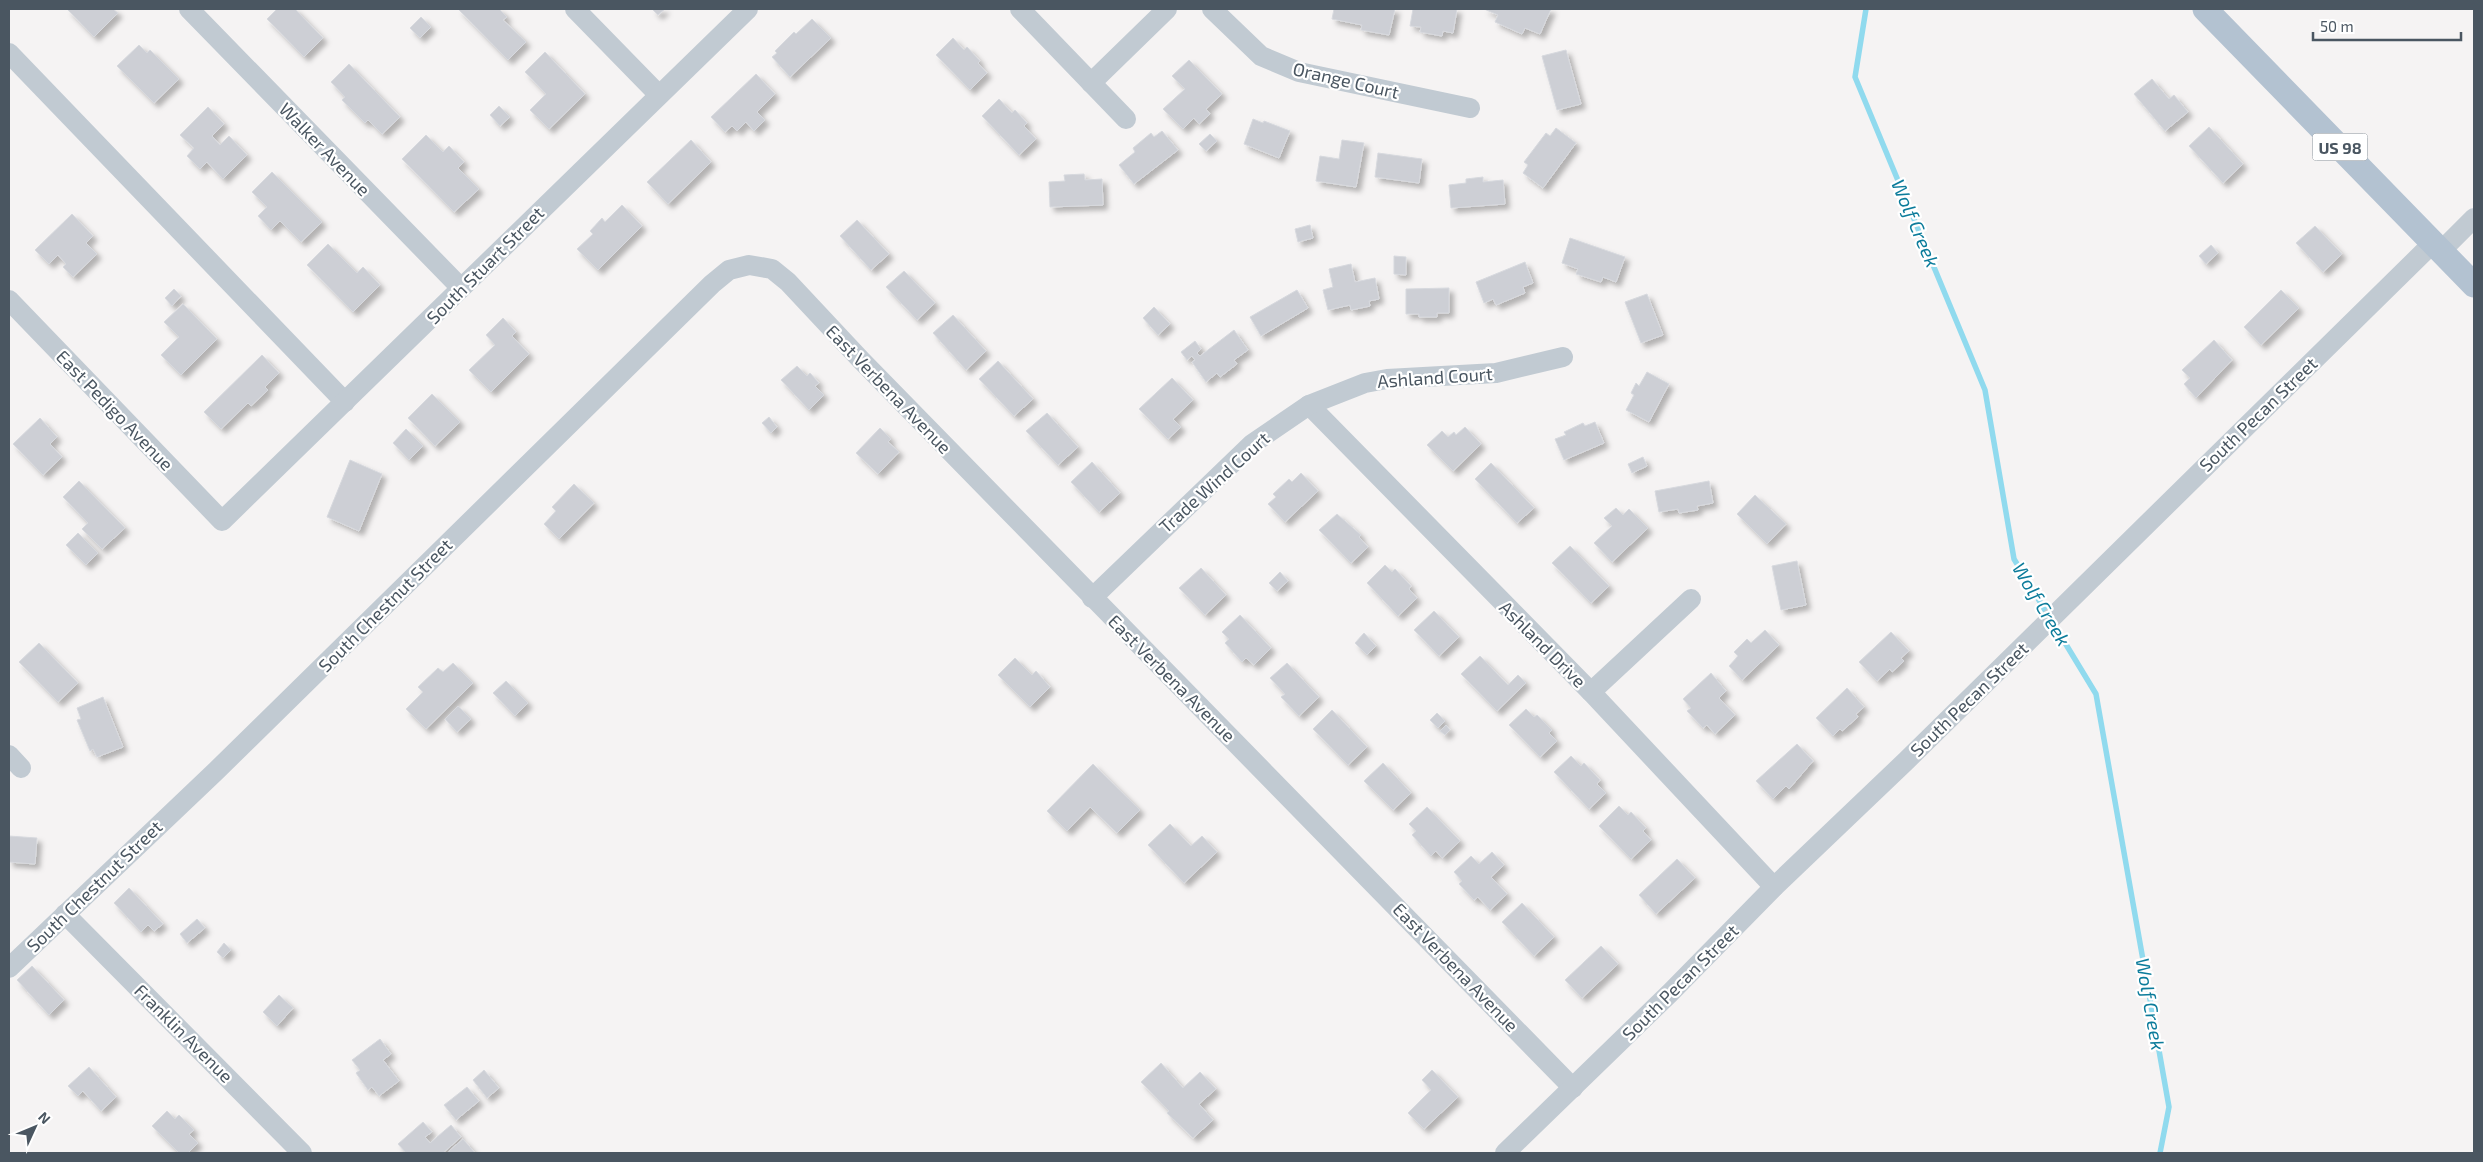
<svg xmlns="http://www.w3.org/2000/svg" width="2483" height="1162" font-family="'Exo 2',sans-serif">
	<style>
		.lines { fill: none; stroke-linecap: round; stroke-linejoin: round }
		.stream { stroke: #90daee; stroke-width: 5.5 }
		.building { fill: #cdcfd5; stroke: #d7d9de; filter: url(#shadow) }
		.minor { stroke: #c1cad2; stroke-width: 20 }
		.major { stroke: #b3c2d1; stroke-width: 25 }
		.labels { text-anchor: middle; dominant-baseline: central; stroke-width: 4.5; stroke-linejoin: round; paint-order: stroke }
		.shield { fill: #fff; stroke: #808990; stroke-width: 1 }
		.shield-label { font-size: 16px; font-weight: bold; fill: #4a5661 }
		.street-label { font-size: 18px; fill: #4a5661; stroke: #fff }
		.water-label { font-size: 19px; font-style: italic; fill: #0c7c9b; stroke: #fff }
	</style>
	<defs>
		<filter id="shadow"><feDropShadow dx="4.5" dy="4.5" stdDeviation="2.5" flood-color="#0004"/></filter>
	</defs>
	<rect width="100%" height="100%" fill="#f5f3f3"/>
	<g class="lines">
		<g class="stream">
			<path d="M 1866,9 L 1855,77 L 1985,390 L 2014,559 L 2048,615"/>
			<path d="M 2053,623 L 2096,694 L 2169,1107 L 2160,1153"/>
		</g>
	</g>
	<g class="building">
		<path d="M 67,9 L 113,9 L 118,13 L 94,37 Z"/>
		<path d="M 277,9 L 295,9 L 323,38 L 304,57 L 267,19 Z"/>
		<path d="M 458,9 L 499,9 L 507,17 L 503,20 L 526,42 L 508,60 Z"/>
		<path d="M 652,9 L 665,9 L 658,15 Z"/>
		<path d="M 1334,9 L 1395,9 L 1389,35 L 1361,30 L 1362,25 L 1332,19 Z"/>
		<path d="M 1413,9 L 1457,9 L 1453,33 L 1443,31 L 1442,36 L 1420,32 L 1421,27 L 1410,26 Z"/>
		<path d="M 1484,9 L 1551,9 L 1540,34 L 1525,28 L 1522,34 L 1495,22 L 1498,15 Z"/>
		<path d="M 421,17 L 431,27 L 420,38 L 410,28 Z"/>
		<path d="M 812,19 L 831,38 L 790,77 L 772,57 L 777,53 L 775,51 L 794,32 L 796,34 Z"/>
		<path d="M 953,38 L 964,50 L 967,47 L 980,61 L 978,63 L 987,73 L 970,90 L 936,55 Z"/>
		<path d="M 139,45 L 147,53 L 150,50 L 179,79 L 154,103 L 117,66 Z"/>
		<path d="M 1566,50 L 1581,104 L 1557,110 L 1542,56 Z"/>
		<path d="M 545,52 L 585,94 L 549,129 L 530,110 L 546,94 L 525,72 Z"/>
		<path d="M 1189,60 L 1222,94 L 1206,109 L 1210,114 L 1199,124 L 1194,118 L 1183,129 L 1163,109 L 1185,89 L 1172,76 Z"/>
		<path d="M 349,64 L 400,117 L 382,134 L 368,120 L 365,123 L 342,100 L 345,97 L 331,82 Z"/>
		<path d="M 756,74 L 775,94 L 757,112 L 765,120 L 754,131 L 746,122 L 737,131 L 732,126 L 725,132 L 711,117 Z"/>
		<path d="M 2152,79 L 2169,99 L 2174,95 L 2188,112 L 2165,131 L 2134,94 Z"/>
		<path d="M 999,99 L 1012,113 L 1015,110 L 1027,123 L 1024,126 L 1036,139 L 1019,155 L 982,116 Z"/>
		<path d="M 499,106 L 510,117 L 500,126 L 490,115 Z"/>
		<path d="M 208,107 L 224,124 L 212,136 L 220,145 L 229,136 L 247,155 L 223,179 L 207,162 L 200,169 L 187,156 L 194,148 L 180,135 Z"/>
		<path d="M 1253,119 L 1263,123 L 1264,121 L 1290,131 L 1279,158 L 1244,144 Z"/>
		<path d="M 2209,127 L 2243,164 L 2223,183 L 2189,146 Z"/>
		<path d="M 1556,128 L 1576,143 L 1543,188 L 1523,173 L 1528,165 L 1524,162 L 1546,133 L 1550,136 Z"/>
		<path d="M 1162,131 L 1178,150 L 1134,184 L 1119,165 L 1135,152 L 1133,148 L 1151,133 L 1154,137 Z"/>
		<path d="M 1210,134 L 1217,141 L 1206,151 L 1199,144 Z"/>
		<path d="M 426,135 L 443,152 L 449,146 L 464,162 L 458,168 L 479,189 L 454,212 L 402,159 Z"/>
		<path d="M 691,140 L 711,162 L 668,204 L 647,182 Z"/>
		<path d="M 1342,140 L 1364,143 L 1356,187 L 1316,181 L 1320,156 L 1339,159 Z"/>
		<path d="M 1378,153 L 1422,159 L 1419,183 L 1375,177 Z"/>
		<path d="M 272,172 L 322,222 L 301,242 L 280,221 L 271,230 L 258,216 L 267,207 L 252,192 Z"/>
		<path d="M 1084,174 L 1085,180 L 1102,179 L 1103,205 L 1050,207 L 1049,182 L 1065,181 L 1064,175 Z"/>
		<path d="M 1483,177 L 1483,182 L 1503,180 L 1505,204 L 1451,208 L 1449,185 L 1466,183 L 1466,179 Z"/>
		<path d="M 622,205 L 642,226 L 598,270 L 577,249 L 593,234 L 590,231 L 602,218 L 605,222 Z"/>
		<path d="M 72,214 L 93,236 L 86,243 L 97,254 L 73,277 L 63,267 L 66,264 L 58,255 L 49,264 L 35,250 Z"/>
		<path d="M 857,220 L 889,254 L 871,270 L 840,236 Z"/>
		<path d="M 1310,225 L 1313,238 L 1298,242 L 1295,229 Z"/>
		<path d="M 2315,226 L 2342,254 L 2323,272 L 2296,243 Z"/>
		<path d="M 1570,238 L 1625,257 L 1616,282 L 1603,277 L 1601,282 L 1576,274 L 1578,269 L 1562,263 Z"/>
		<path d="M 328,244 L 357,273 L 363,267 L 380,285 L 353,312 L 307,265 Z"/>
		<path d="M 2211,245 L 2218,253 L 2206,264 L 2199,256 Z"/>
		<path d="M 1394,256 L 1406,257 L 1406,275 L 1394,274 Z"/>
		<path d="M 1525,262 L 1533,283 L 1523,287 L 1525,293 L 1496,305 L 1493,299 L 1484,303 L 1476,282 Z"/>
		<path d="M 1351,264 L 1355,282 L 1375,278 L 1379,299 L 1369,301 L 1370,306 L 1351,310 L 1350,305 L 1328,310 L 1323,290 L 1333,287 L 1329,269 Z"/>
		<path d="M 904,271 L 935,303 L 917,320 L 886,287 Z"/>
		<path d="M 1449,288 L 1449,313 L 1437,313 L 1437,317 L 1419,317 L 1419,314 L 1406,314 L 1406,289 Z"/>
		<path d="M 174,289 L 181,296 L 172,306 L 165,298 Z"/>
		<path d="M 1297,290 L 1308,308 L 1261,336 L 1250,317 Z"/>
		<path d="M 2281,290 L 2299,308 L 2261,345 L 2244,327 Z"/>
		<path d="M 1647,294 L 1663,335 L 1641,343 L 1625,302 Z"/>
		<path d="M 183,304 L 217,339 L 181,375 L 161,355 L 179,337 L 164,322 Z"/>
		<path d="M 1154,307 L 1170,324 L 1158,335 L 1143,318 Z"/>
		<path d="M 953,315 L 986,351 L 966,370 L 933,333 Z"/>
		<path d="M 503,318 L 516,332 L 512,336 L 529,354 L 491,392 L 469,370 L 495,345 L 486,335 Z"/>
		<path d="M 1234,330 L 1248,350 L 1234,360 L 1237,364 L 1220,377 L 1217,373 L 1206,382 L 1192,362 L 1195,360 L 1192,356 L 1187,360 L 1181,352 L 1195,341 L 1201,349 L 1197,353 L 1200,356 Z"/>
		<path d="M 2214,340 L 2232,360 L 2196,398 L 2184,384 L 2190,378 L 2182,370 Z"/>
		<path d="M 262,355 L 279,373 L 265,387 L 268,390 L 251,406 L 248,403 L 221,429 L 204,412 Z"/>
		<path d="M 998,361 L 1033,399 L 1014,416 L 979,379 Z"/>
		<path d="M 797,366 L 807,376 L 810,373 L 819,383 L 815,386 L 824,395 L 809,410 L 781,380 Z"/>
		<path d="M 1647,372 L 1669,384 L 1649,422 L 1626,410 L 1634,395 L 1631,393 L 1636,383 L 1639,386 Z"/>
		<path d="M 1172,378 L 1193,400 L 1173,419 L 1181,427 L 1168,439 L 1139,409 Z"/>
		<path d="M 432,394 L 460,422 L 435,446 L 408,418 Z"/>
		<path d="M 1047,413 L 1078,447 L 1058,465 L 1026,431 Z"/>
		<path d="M 769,417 L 777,427 L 771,433 L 762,423 Z"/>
		<path d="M 40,418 L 57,437 L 50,444 L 62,457 L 43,475 L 13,444 Z"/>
		<path d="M 1595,422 L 1604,443 L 1564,460 L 1555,439 L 1566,435 L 1564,432 L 1583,423 L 1585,426 Z"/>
		<path d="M 1465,427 L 1481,444 L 1453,471 L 1427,445 L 1442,431 L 1448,437 L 1454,432 L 1456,435 Z"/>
		<path d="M 880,428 L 891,439 L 888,442 L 899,452 L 878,474 L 856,453 Z"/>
		<path d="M 406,429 L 423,446 L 409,460 L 393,443 Z"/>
		<path d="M 1643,457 L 1647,466 L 1632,473 L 1628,464 Z"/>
		<path d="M 350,460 L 382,474 L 359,531 L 327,517 Z"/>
		<path d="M 1092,462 L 1120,493 L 1099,512 L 1071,482 Z"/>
		<path d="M 1491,463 L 1534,508 L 1517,523 L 1475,479 Z"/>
		<path d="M 1301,473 L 1318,491 L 1285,522 L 1268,504 L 1276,497 L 1273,494 L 1289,479 L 1292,482 Z"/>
		<path d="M 79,481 L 125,528 L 102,549 L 82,529 L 88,523 L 63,497 Z"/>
		<path d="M 1709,481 L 1713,503 L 1697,506 L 1698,510 L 1679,513 L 1678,509 L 1659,512 L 1655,491 Z"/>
		<path d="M 574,484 L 594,503 L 559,539 L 544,524 L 556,511 L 552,507 Z"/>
		<path d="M 1755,495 L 1786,524 L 1767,544 L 1737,514 Z"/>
		<path d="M 1616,508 L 1623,515 L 1629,509 L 1648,528 L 1612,562 L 1594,543 L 1612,526 L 1604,518 Z"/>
		<path d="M 1337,514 L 1361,535 L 1359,537 L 1368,547 L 1351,563 L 1319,530 Z"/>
		<path d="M 78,533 L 98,553 L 86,565 L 66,545 Z"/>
		<path d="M 1570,546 L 1609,586 L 1591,603 L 1552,563 Z"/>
		<path d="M 1797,561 L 1806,605 L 1781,610 L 1772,566 Z"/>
		<path d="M 1385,565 L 1392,572 L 1395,569 L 1411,586 L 1409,589 L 1417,598 L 1398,616 L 1367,583 Z"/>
		<path d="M 1201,568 L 1226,595 L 1205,615 L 1179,588 Z"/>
		<path d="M 1280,572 L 1288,581 L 1277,591 L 1269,583 Z"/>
		<path d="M 1434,611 L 1459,637 L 1439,656 L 1414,630 Z"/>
		<path d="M 1240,615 L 1271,648 L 1254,665 L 1246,658 L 1242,662 L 1225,643 L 1229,639 L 1222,632 Z"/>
		<path d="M 1765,630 L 1779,645 L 1742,680 L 1729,666 L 1738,656 L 1734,652 L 1747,639 L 1751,643 Z"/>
		<path d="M 1891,632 L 1909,651 L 1901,658 L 1904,661 L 1892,672 L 1890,669 L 1877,681 L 1859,662 Z"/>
		<path d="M 1364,633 L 1376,646 L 1367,655 L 1355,643 Z"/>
		<path d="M 39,643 L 78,683 L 58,702 L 19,662 Z"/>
		<path d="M 1480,656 L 1508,685 L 1518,675 L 1526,683 L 1497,711 L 1461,674 Z"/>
		<path d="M 1015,658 L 1032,675 L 1036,671 L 1050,687 L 1030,707 L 998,675 Z"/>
		<path d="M 453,663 L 473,683 L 426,729 L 406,709 L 423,692 L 418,687 L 438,668 L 443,672 Z"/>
		<path d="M 1287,663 L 1319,697 L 1299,716 L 1281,697 L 1285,694 L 1270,678 Z"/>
		<path d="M 1711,673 L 1726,691 L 1719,698 L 1735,715 L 1715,734 L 1707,725 L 1703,728 L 1687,711 L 1691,708 L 1683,699 Z"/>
		<path d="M 506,681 L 528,703 L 515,716 L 493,693 Z"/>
		<path d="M 1847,688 L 1864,707 L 1856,714 L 1858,717 L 1842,731 L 1840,729 L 1833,736 L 1816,718 Z"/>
		<path d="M 103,697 L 123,747 L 97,757 L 93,749 L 90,751 L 77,720 L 81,719 L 77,708 Z"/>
		<path d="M 458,706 L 471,719 L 457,732 L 445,719 Z"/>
		<path d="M 1526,709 L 1534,717 L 1537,715 L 1552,730 L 1549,733 L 1557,741 L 1540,757 L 1509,725 Z"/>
		<path d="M 1332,710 L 1367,747 L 1348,765 L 1313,729 Z"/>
		<path d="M 1437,713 L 1445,721 L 1438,728 L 1430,720 Z"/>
		<path d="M 1446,725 L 1450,730 L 1445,735 L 1440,731 Z"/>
		<path d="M 1797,744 L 1813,761 L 1789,789 L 1786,786 L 1773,799 L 1756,781 Z"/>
		<path d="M 1571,756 L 1581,766 L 1584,763 L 1600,780 L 1597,784 L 1606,793 L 1589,809 L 1554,772 Z"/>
		<path d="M 1383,763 L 1411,793 L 1393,810 L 1364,781 Z"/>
		<path d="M 1093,764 L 1140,810 L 1117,833 L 1090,807 L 1067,831 L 1047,811 Z"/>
		<path d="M 1619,806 L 1628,815 L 1631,812 L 1646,828 L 1643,831 L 1651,840 L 1631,859 L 1599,826 Z"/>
		<path d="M 1427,807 L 1460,841 L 1442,858 L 1436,851 L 1431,856 L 1412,835 L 1416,831 L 1409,824 Z"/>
		<path d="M 1170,824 L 1191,846 L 1202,836 L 1217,852 L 1184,883 L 1148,845 Z"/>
		<path d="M 9,836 L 37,838 L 35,864 L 9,862 Z"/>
		<path d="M 1492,852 L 1504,865 L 1491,877 L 1507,894 L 1490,910 L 1478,897 L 1474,900 L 1459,884 L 1462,881 L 1454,872 L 1471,856 L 1479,864 Z"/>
		<path d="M 1677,859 L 1695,878 L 1656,914 L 1639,895 Z"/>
		<path d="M 129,888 L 163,924 L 154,931 L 148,925 L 141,932 L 114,903 Z"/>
		<path d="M 1522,903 L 1554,937 L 1534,956 L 1502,922 Z"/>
		<path d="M 197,919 L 205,928 L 187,943 L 180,934 Z"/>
		<path d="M 224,943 L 231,950 L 223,958 L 217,952 Z"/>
		<path d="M 1601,946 L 1618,964 L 1582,998 L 1565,980 Z"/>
		<path d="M 32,966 L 64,1000 L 49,1015 L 17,980 Z"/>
		<path d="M 279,995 L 293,1008 L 277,1026 L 263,1012 Z"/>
		<path d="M 380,1039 L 391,1054 L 383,1060 L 399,1081 L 379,1096 L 372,1087 L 368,1090 L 356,1073 L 360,1070 L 352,1060 Z"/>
		<path d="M 1161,1063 L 1183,1088 L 1200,1072 L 1216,1089 L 1199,1104 L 1213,1120 L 1193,1138 L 1167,1113 L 1169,1111 L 1141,1082 Z"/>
		<path d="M 89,1067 L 116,1097 L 101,1111 L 83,1091 L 78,1096 L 68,1086 Z"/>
		<path d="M 484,1070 L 499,1088 L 487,1098 L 473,1080 Z"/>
		<path d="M 1432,1070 L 1458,1097 L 1424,1129 L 1408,1113 L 1431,1090 L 1422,1080 Z"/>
		<path d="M 467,1087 L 479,1101 L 456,1120 L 444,1105 Z"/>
		<path d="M 167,1111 L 175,1119 L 179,1115 L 194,1130 L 189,1134 L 198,1143 L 188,1153 L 179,1153 L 152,1126 Z"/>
		<path d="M 423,1122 L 432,1132 L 425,1137 L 430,1143 L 451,1125 L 461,1137 L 443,1153 L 406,1153 L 398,1144 Z"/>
		<path d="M 463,1139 L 475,1153 L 450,1153 L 449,1151 Z"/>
	</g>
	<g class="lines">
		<g class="minor">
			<path d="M 189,9 L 461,288"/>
			<path d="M 575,9 L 658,94"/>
			<path d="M 1020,9 L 1126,119"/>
			<path d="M 1212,9 L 1261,56 L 1299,72 L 1470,108"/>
			<path d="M 9,53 L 345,402"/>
			<path d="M 1091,83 L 1167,9"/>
			<path d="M 2441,251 L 2474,218"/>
			<path d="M 9,300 L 222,521 L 748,9"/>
			<path d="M 1309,405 L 1591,692 L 1774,887"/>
			<path d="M 1092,598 L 1252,444 L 1309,405 L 1365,383 L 1387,379 L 1496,373 L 1563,357"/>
			<path d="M 1591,692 L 1691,599"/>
			<path d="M 9,755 L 21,768"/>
			<path d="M 65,914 L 302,1153"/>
			<path d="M 9,968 L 216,771 L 712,284 L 729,270 L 749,265 L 772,269 L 788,282 L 861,360 L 1573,1088"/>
			<path d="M 1505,1153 L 1670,993 L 1774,887 L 1906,761 L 2433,243"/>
		</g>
		<path class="major" d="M 2205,9 L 2474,285"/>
	</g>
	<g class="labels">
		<rect class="shield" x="2312.5" y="133.5" width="55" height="27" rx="4"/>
		<g class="shield-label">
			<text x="2340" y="147">US 98</text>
		</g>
		<g class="street-label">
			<text transform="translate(1346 80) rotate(13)">Orange Court</text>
			<text transform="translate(325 149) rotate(46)">Walker Avenue</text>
			<text transform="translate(485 265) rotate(-45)">South Stuart Street</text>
			<text transform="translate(1435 377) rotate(-4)">Ashland Court</text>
			<text transform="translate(889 389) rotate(46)">East Verbena Avenue</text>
			<text transform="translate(115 410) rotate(46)">East Pedigo Avenue</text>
			<text transform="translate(2258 414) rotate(-44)">South Pecan Street</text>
			<text transform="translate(1214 482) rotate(-42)">Trade Wind Court</text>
			<text transform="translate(385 605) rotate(-45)">South Chestnut Street</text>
			<text transform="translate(1543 644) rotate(45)">Ashland Drive</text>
			<text transform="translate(1172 678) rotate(45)">East Verbena Avenue</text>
			<text transform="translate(1969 699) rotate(-44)">South Pecan Street</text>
			<text transform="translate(94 886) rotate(-44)">South Chestnut Street</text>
			<text transform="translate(1456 967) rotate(46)">East Verbena Avenue</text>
			<text transform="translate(1680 982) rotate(-45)">South Pecan Street</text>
			<text transform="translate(184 1033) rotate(45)">Franklin Avenue</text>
		</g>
		<g class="water-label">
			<text transform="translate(1916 223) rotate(67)">Wolf Creek</text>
			<text transform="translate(2042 604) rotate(59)">Wolf Creek</text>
			<text transform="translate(2151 1004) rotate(80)">Wolf Creek</text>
		</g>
	</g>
	<rect width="2483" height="1162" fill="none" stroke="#4a5661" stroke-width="20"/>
	<g transform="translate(35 1127) rotate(46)" stroke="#ffffff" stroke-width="4" paint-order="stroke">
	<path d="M0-4L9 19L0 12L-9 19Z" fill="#4a5661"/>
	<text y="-8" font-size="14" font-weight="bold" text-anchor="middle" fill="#4a5661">N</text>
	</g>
	<path d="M2313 32v8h148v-8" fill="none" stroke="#4a5661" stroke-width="2.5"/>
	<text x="2320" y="32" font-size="15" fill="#4a5661" stroke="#ffffff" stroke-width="4" paint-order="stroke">50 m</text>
</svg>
